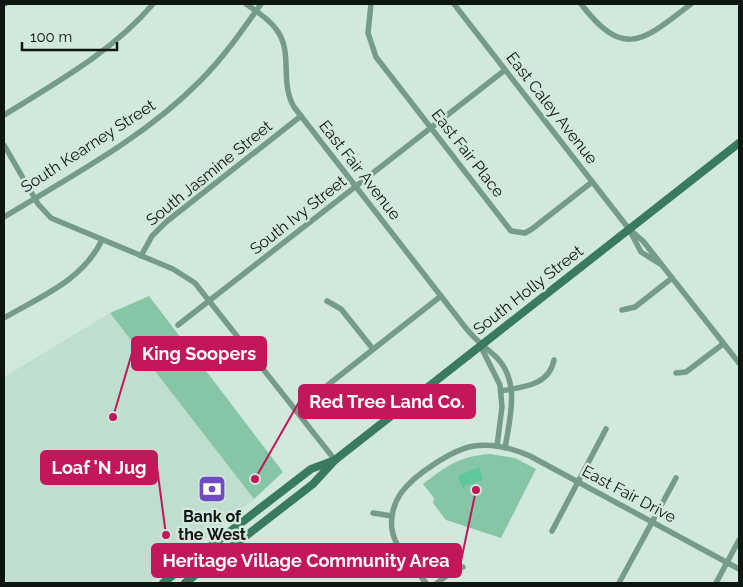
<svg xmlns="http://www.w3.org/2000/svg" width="743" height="587" font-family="Raleway,sans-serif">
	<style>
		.built { fill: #bfdece }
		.green { fill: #87c5a7 }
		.water { fill: #60c79a }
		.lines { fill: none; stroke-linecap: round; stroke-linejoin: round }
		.street { stroke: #749c88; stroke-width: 5.5 }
		.secondary { stroke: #3a7a5e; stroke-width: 8 }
		.labels { text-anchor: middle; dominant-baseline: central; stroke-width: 5; stroke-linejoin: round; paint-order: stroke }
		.street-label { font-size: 16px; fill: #0e1612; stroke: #d1e8dc }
		.poi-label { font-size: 16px; font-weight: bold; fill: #0e1612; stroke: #d1e8dc }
		.leader { fill: none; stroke: #c2185b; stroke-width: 2 }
		.callout-dot { fill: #c2185b; stroke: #d1e8dc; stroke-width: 2 }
		.callout { fill: #c2185b; stroke: #c2185b; stroke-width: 2 }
		.callout-label { font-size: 18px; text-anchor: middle; font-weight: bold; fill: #fff }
	</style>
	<rect width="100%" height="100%" fill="#d1e8dc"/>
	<path class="built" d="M 110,313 L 254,499 L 150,583 L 9,583 L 4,576 L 4,377 Z"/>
	<g class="green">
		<path d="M 149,296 L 283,472 L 254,499 L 110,313 Z"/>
		<path d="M 490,454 L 515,458 L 536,469 L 501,538 L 446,520 L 433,503 L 434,498 L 423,484 C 446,466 460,456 490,454 Z"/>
	</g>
	<path class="water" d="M 479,467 L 483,480 L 465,486 L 463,489 L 458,476 Z"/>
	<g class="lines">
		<g class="street">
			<path d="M 4,4 L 5,4"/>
			<path d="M 246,4 C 256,11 268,18 276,29 C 294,52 279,81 294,107 L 465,327 C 475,340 484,346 495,356 C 521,380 510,418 505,448"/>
			<path d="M 371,4 L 368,33 L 376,57 L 511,231 L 525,233 L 532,229 L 592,182"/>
			<path d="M 454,4 L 629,229 L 643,241 L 739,363"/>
			<path d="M 581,4 C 624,60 643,41 691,4"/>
			<path d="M 4,115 C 57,82 112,52 153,4"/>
			<path d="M 4,145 L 38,204 L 51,218 L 173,269 L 195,283 L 335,460"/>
			<path d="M 4,217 C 71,176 144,138 200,81 C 223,58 242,31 261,4"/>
			<path d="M 629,229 L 641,252 L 660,264"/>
			<path d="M 141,256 L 152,236 L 166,222 L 301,116"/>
			<path d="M 327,301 L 341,309 L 373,349"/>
			<path d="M 622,310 L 635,307 L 672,278"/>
			<path d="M 4,318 C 41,296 82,281 102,240"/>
			<path d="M 178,325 L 505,70"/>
			<path d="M 481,347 L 500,385 L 502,407 L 497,446"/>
			<path d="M 676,373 L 686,372 L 723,344"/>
			<path d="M 501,391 C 522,387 549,386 554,360"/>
			<path d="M 296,410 L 441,296"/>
			<path d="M 373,513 L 392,516"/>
			<path d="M 552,531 L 606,429"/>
			<path d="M 426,583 C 414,567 395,550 392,529 C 390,517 394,503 401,493 C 414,475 453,449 474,446 C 494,443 512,448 530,456 L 739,569"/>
			<path d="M 437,583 L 453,571 L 463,567"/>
			<path d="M 619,583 L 676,478"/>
			<path d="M 716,583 L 739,540"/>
		</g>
		<g class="secondary">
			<path d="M 163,583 L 311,469 L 335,460"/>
			<path d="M 185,583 L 313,484 L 335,460 L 739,143"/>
		</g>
	</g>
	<defs>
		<symbol id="bank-square" viewBox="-11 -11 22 22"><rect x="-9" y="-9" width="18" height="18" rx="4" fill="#714ac3" stroke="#d1e8dc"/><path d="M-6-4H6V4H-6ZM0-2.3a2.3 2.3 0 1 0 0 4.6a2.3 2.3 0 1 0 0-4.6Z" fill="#fff"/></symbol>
	</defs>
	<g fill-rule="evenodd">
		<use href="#bank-square" x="196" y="473" width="32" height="32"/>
	</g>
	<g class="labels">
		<g class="street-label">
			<text transform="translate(552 108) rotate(52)">East Caley Avenue</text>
			<text transform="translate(88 146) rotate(-33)">South Kearney Street</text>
			<text transform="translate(468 153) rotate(52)">East Fair Place</text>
			<text transform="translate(360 170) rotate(52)">East Fair Avenue</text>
			<text transform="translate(209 173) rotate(-39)">South Jasmine Street</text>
			<text transform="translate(298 215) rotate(-38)">South Ivy Street</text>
			<text transform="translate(528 290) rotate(-38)">South Holly Street</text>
			<text transform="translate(629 494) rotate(28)">East Fair Drive</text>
		</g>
		<g class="poi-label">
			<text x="212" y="516">Bank of<tspan x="212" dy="18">the West</tspan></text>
		</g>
	</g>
	<path class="leader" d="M113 417L132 353M255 479L299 402M166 535L157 467M476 490L461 561"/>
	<g class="callout-dot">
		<circle cx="113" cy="417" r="5"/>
		<circle cx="255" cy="479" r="5"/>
		<circle cx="166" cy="535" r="5"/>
		<circle cx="476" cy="490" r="5"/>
	</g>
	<g class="callout">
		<rect x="132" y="337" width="134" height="33" rx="5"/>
		<rect x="299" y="385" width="176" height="33" rx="5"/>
		<rect x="41" y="451" width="116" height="33" rx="5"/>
		<rect x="152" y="544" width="309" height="33" rx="5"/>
	</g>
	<g class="callout-label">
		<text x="199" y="360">King Soopers</text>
		<text x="387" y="408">Red Tree Land Co.</text>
		<text x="99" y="474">Loaf 'N Jug</text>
		<text x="306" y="567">Heritage Village Community Area</text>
	</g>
	<rect width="743" height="587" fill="none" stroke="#0e1612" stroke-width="10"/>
	<path d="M22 42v8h95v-8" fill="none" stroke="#0e1612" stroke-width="2.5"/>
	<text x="30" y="42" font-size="15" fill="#0e1612" stroke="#d1e8dc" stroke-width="4" paint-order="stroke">100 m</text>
</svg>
